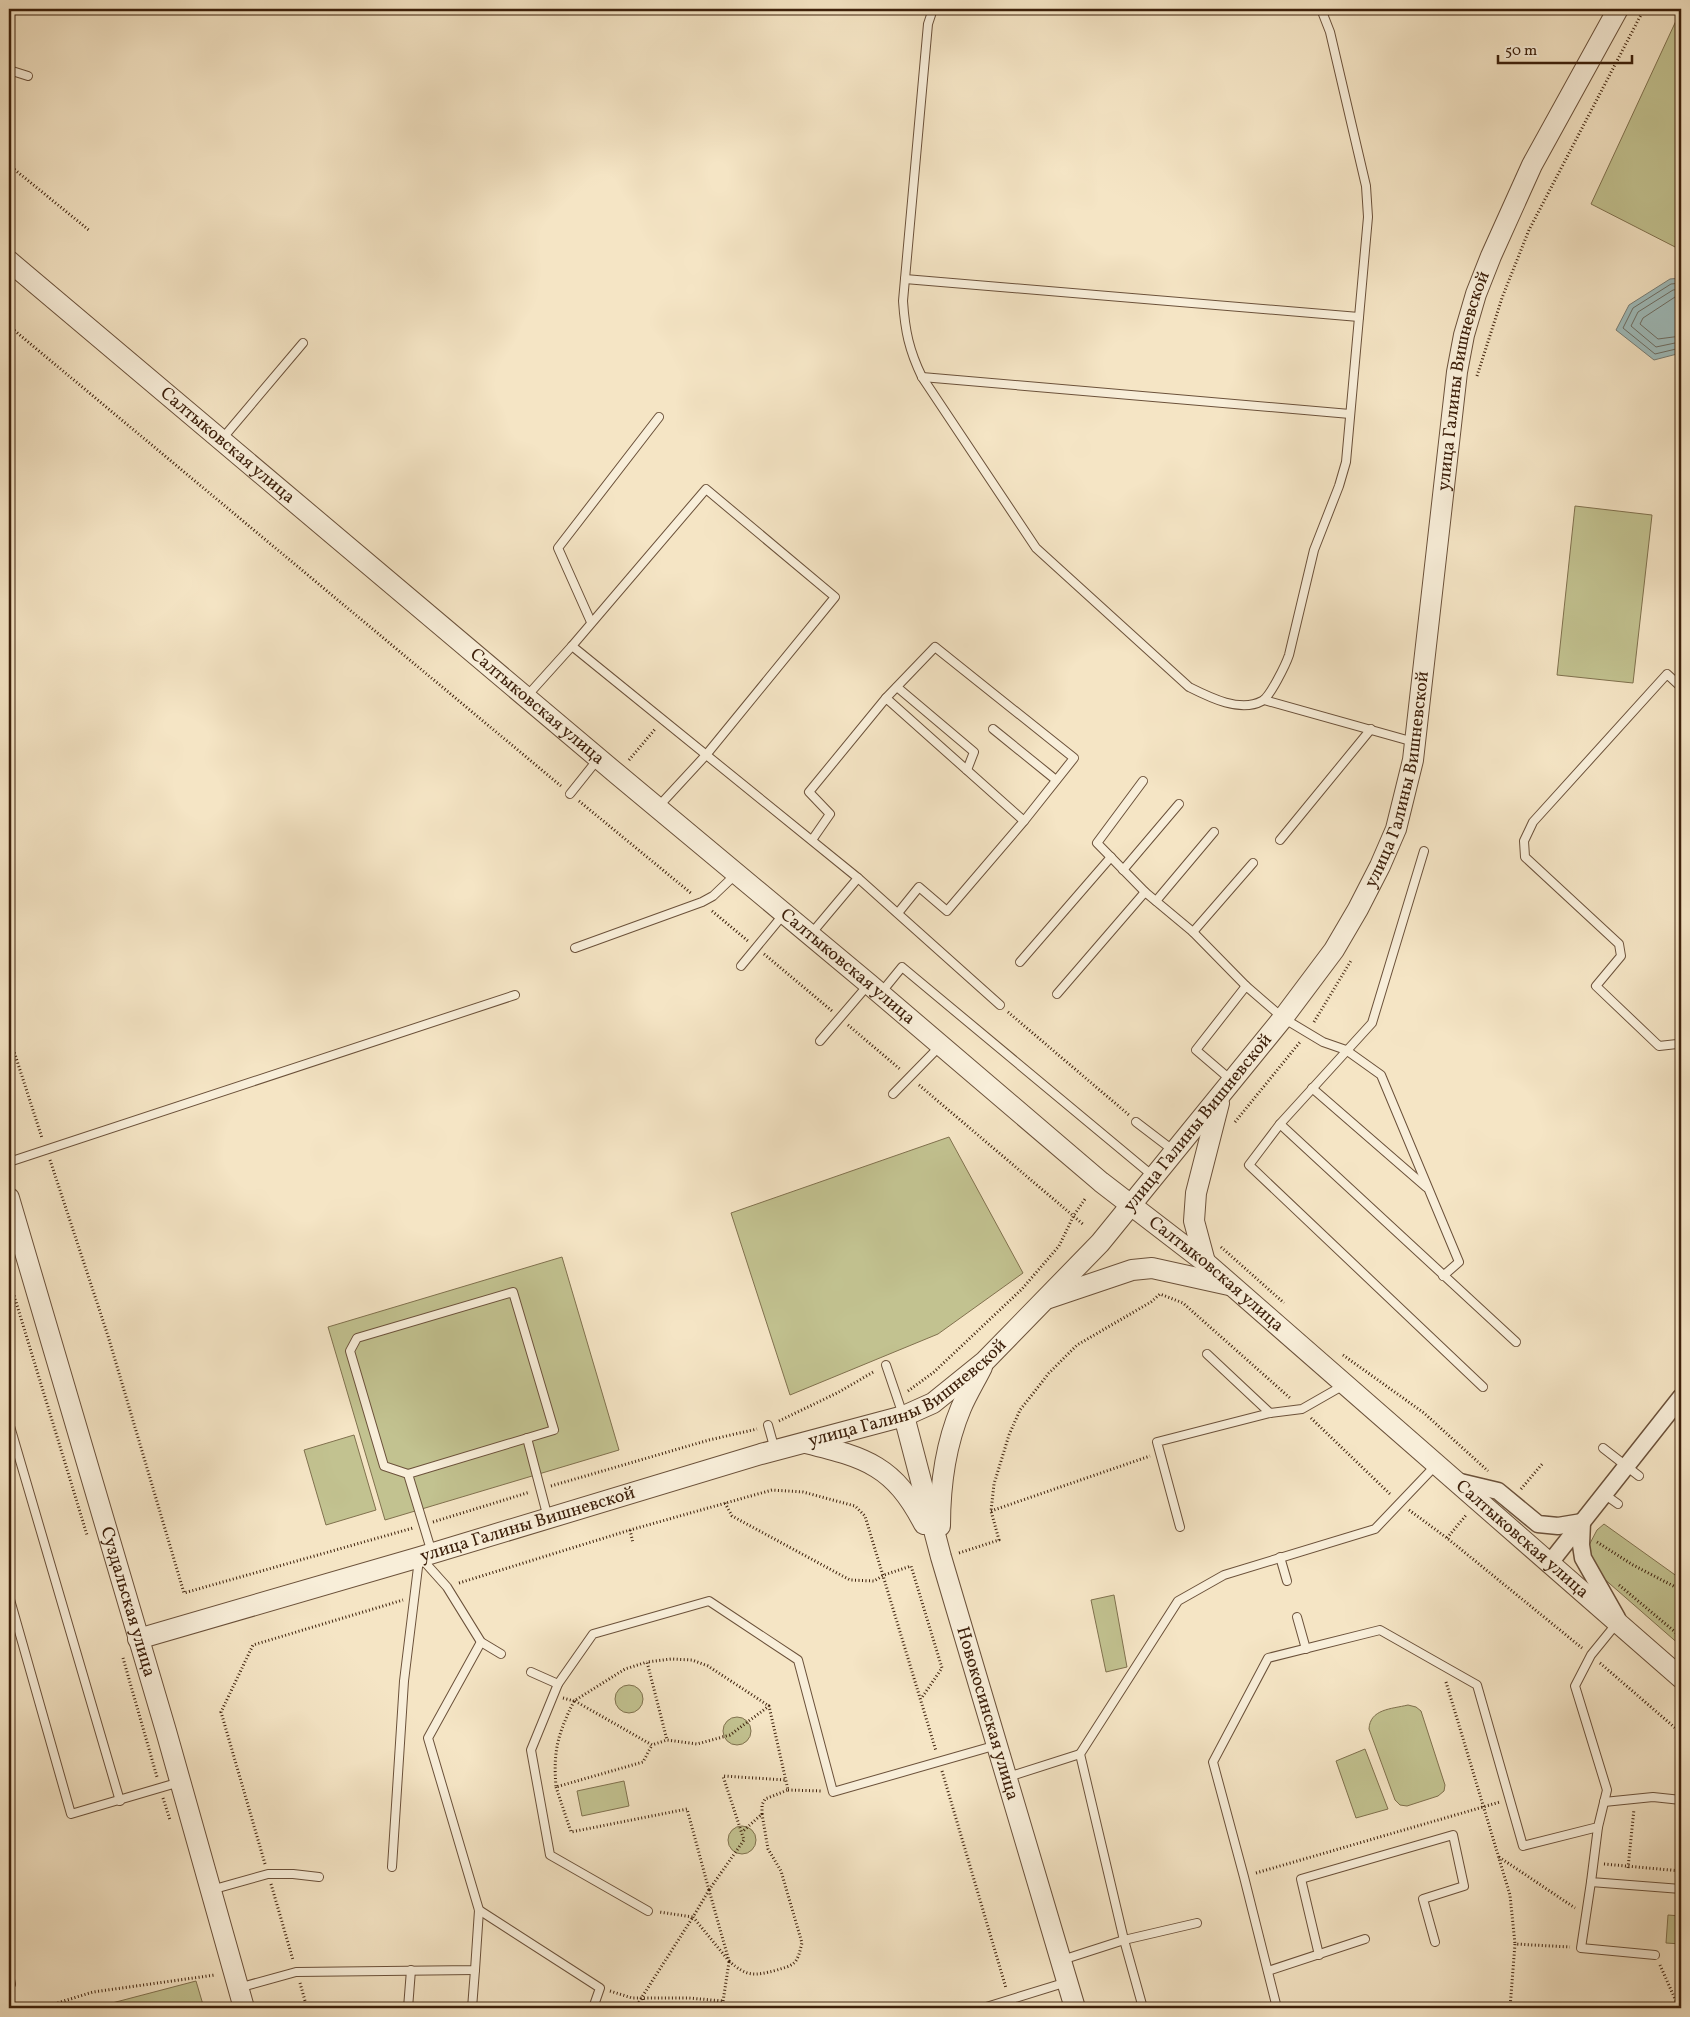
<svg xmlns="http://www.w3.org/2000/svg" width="1690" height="2017" font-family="Vollkorn,serif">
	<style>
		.green { fill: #c2c290; stroke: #80714e }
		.water { fill: #9fbdbd; stroke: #787e76 }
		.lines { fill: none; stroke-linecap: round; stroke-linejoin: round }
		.shore { stroke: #6e6e64; stroke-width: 1 }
		.service-casing { stroke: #6b513a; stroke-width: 10 }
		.minor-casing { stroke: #6b513a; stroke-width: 19 }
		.tertiary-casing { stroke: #6b513a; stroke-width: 22 }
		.path { stroke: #3d200b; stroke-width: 3; stroke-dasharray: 1 2.5; stroke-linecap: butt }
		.service { stroke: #f8eed9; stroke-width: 8 }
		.minor { stroke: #f8eed9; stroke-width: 16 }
		.tertiary { stroke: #f8eed9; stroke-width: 20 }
		.labels { text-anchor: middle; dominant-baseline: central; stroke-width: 5; stroke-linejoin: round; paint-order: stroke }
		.street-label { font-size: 18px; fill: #3d200b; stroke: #f8eed9 }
	</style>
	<rect width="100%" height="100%" fill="#f5e5c5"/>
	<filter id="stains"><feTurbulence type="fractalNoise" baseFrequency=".004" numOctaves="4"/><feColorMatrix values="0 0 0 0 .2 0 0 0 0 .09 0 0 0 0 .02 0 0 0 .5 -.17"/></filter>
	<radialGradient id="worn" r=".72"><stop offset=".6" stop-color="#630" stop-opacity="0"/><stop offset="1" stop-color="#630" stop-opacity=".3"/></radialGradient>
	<g class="green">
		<path d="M 1681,10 L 1681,250 L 1591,204 Z"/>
		<path d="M 1575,506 L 1652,515 L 1633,683 L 1557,675 Z"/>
		<path d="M 949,1137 L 1023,1273 L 938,1334 L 790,1395 L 731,1213 Z"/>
		<path d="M 562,1257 L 619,1450 L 385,1520 L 328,1327 Z"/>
		<path d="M 354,1435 L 376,1510 L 326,1525 L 304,1450 Z"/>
		<path d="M 1604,1524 L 1678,1577 L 1681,1574 L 1681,1646 L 1594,1570 L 1587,1549 L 1597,1530 Z"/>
		<path d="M 1114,1595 L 1127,1667 L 1106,1672 L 1091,1600 Z"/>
		<circle cx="629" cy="1699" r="14"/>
		<path d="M 1408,1705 L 1416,1707 L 1421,1711 L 1445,1785 L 1444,1791 L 1438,1796 L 1407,1806 L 1400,1805 L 1395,1800 L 1369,1729 C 1370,1709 1391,1709 1408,1705 Z"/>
		<circle cx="737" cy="1731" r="14"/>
		<path d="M 1365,1749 L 1388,1809 L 1356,1818 L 1336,1761 Z"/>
		<path d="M 624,1781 L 629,1806 L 582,1816 L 577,1791 Z"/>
		<circle cx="742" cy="1840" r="14"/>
		<path d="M 1668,1915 L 1681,1916 L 1681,1944 L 1666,1943 Z"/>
		<path d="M 196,1981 L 204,2008 L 93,2008 Z"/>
	</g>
	<path class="water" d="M 1681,278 L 1681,358 L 1677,354 L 1654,360 L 1616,330 L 1629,305 L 1670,279 Z"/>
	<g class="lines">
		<g class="shore">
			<path d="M 1681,283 L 1671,284 L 1633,308 L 1623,328 L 1655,354 L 1676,349 L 1681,351"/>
			<path d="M 1681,289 L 1673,290 L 1638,312 L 1631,326 L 1656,347 L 1675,343 L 1681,344"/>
			<path d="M 1681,297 L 1675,297 L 1643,318 L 1640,324 L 1658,339 L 1681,336"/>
		</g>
		<defs>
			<g id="service">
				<path d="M 933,9 L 928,24 L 903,301 C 905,331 909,350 922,377 L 1036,548 L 1189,687 C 1209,697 1240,713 1262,701 C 1270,697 1286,664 1289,655 L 1314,550 L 1339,486 L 1346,462 L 1368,217 L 1366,186 L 1330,32 L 1321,9"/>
				<path d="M 9,70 L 28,76"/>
				<path d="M 905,279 L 1359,317"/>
				<path d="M 922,377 L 1350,414"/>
				<path d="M 222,439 L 303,343"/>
				<path d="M 591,622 L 558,548 L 659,417"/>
				<path d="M 572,646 L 858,878 L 1000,1005"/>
				<path d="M 897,687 L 974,752 L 967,770"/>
				<path d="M 1681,687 L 1667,674 L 1533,822 L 1524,841 L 1525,857 L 1619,944 L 1621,956 L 1596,986 L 1659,1046 L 1677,1044 L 1681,1040"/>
				<path d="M 527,696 L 572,646 L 706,489 L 835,597 L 706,755 L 658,807"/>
				<path d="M 886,698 L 935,647 L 1074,758 L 1024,821"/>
				<path d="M 1264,700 L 1414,742"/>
				<path d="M 993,729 L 1056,780"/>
				<path d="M 1143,781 L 1097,843 L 1145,892"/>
				<path d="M 570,794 L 598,759"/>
				<path d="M 812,840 L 830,814 L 809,792 L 886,698 L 1024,821 L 947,911 L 919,887 L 898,913"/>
				<path d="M 1280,840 L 1371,729"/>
				<path d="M 1424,851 L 1372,1023 L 1280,1124 L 1249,1165 L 1483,1387"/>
				<path d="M 1123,870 L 1179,804"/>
				<path d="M 1156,901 L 1214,832"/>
				<path d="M 1193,932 L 1253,863"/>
				<path d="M 811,934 L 858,878"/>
				<path d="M 575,948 L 702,902 L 713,896 L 735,875"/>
				<path d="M 1020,962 L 1111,857"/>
				<path d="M 741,966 L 783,915"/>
				<path d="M 880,994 L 902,967 L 1153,1176"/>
				<path d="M 1057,994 L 1145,892 L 1193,932 L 1246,986"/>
				<path d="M 820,1041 L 868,985"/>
				<path d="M 1231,1080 L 1196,1050 L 1246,986 L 1283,1018 L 1323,1042 L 1346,1050 L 1381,1075 L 1459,1262 L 1443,1276"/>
				<path d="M 1312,1088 L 1426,1187"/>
				<path d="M 893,1094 L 940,1046"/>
				<path d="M 1136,1122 L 1174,1151"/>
				<path d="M 1280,1124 L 1516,1342"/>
				<path d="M 9,1162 L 515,995"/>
				<path d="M 1207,1354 L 1270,1413"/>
				<path d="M 886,1365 L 903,1415"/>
				<path d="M 9,1423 L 120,1801"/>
				<path d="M 768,1425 L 775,1450"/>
				<path d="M 527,1438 L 548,1518"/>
				<path d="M 1603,1448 L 1639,1476"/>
				<path d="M 408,1474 L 384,1466 L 350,1351 L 357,1338 L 513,1292 L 554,1430 L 408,1474 L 432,1553"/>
				<path d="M 1604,1494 L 1618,1504"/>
				<path d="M 1180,1527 L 1157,1442 L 1270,1413 L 1302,1409 L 1344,1385"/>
				<path d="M 1280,1557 L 1287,1581"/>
				<path d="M 421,1558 L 447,1587 L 481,1642 L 501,1654"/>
				<path d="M 9,1596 L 71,1814 L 180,1782"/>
				<path d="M 1297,1617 L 1306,1649"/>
				<path d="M 531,1672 L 558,1684"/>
				<path d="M 1008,1777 L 1080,1754"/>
				<path d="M 1604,1802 L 1653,1797 L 1681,1800"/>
				<path d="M 1598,1827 L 1591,1882 L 1681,1889"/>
				<path d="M 392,1867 L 404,1681 L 419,1559"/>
				<path d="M 1591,1882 L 1581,1948 L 1655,1955"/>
				<path d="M 211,1890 L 268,1874 L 293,1874 L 319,1877"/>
				<path d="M 479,1910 L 600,1988 L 593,2008"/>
				<path d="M 648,1911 L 550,1855 L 531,1750 L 558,1684 L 593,1634 L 709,1601 L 798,1660 L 833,1792 L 997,1745"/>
				<path d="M 1319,1955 L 1301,1879 L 1453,1835 L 1464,1886 L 1423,1899 L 1435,1942"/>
				<path d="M 1062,1960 L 1124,1940 L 1197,1923"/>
				<path d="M 1268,1971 L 1365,1939"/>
				<path d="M 9,1975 L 11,1984 L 9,1985"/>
				<path d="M 238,1988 L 296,1972 L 475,1970 L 479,1910 L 428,1738 L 481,1642"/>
				<path d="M 408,2008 L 411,1970"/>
				<path d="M 472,2008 L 475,1970"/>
				<path d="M 983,2008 L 1067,1982"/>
				<path d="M 1143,2008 L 1124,1940 L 1080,1754 L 1178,1601 L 1224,1575 L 1375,1529 L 1436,1465"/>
				<path d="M 1277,2008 L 1244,1877 L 1213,1762 L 1268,1658 L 1380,1630 L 1477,1685 L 1523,1846 L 1598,1827 L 1607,1790 L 1575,1686 L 1591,1655 L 1617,1623"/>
			</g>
			<g id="minor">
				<path d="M 1456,1481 L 1498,1491 L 1538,1524 L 1558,1526 L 1582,1522"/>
				<path d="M 1582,1522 L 1581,1545 L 1583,1558 L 1617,1618"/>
				<path d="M 1549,1564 L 1681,1397"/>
			</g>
			<g id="tertiary">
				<path id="s1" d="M 9,261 L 617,774 L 869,984 L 1101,1182 L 1205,1262 L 1681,1678"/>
				<path id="s2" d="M 9,1198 L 166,1731 L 244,2008"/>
				<path d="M 1205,1262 L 1194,1221 L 1196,1193 L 1219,1103"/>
				<path d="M 1049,1298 L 1132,1270 L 1152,1268 L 1229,1285"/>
				<path id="s3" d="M 904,1416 L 941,1557 L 1075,2008"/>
				<path d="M 806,1443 C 867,1458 894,1466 924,1524"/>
				<path d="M 940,1526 C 940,1486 945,1446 961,1408 C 967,1394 975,1381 982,1367"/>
				<path id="s4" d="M 138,1639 L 420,1557 L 761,1454 L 904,1416 L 933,1403 L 985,1361 L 1100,1243 L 1283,1018 L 1334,950 L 1358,909 L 1380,866 L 1396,829 L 1413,760 L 1457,372 L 1464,335 L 1476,294 L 1491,256 L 1532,165 L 1618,9"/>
			</g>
		</defs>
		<use href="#service" class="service-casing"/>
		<use href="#minor" class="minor-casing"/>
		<use href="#tertiary" class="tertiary-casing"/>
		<g class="path">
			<path d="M 9,165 L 90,231"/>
			<path d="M 9,326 L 561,786"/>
			<path d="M 1477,376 L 1502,298 L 1529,230 L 1644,9"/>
			<path d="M 629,760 L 656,728"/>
			<path d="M 579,801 L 692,894"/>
			<path d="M 712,911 L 748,941"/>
			<path d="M 764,954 L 832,1011"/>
			<path d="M 1008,1012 L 1129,1115"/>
			<path d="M 1314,1022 L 1352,959"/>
			<path d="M 848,1025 L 901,1070"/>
			<path d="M 9,1036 L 42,1138"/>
			<path d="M 919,1085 L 1084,1225"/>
			<path d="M 1235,1122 L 1300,1042"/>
			<path d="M 50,1160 L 108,1336 L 184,1593 L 413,1528"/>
			<path d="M 1221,1247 L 1284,1303"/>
			<path d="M 9,1279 L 87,1535"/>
			<path d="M 1343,1355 L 1424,1413 L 1488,1471"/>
			<path d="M 908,1391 L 934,1372 L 1022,1289 L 1059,1246 L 1074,1215 L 1085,1199"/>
			<path d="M 1311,1418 L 1391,1495"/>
			<path d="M 779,1421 L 837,1393 L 875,1371"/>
			<path d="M 551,1486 L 709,1440 L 757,1429"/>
			<path d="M 1521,1489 L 1543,1463"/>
			<path d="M 725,1503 L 732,1516 L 850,1580 L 874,1581 L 884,1575 L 911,1566 L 942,1668 L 921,1699"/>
			<path d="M 1409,1510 L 1447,1538 L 1582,1648"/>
			<path d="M 991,1511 L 1150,1456"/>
			<path d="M 433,1522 L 530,1492"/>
			<path d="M 630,1530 L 633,1543"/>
			<path d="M 1447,1538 L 1467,1514"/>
			<path d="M 1597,1542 L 1633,1565 L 1681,1590"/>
			<path d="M 959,1553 L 999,1540 L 991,1511 L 994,1484 L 1009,1435 L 1020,1410 L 1049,1373 L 1077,1345 L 1151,1302 L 1160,1294 L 1183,1303 L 1290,1398"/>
			<path d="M 459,1583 L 630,1530 L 772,1490 L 803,1492 L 855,1506 L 865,1516 L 936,1751"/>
			<path d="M 1619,1585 L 1681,1637"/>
			<path d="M 123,1658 L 157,1777"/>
			<path d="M 1600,1663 L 1681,1733"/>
			<path d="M 1446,1682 L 1510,1895 L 1515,1944"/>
			<path d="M 563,1698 L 574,1701 L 625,1669 L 647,1662"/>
			<path d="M 574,1701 C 558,1734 553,1750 556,1787 L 643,1762 L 652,1745"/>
			<path d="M 575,1701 L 652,1745 L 667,1740"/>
			<path d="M 942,1771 L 1006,1988"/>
			<path d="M 556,1787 L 571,1832 L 687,1809 L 709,1890"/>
			<path d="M 788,1790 L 822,1791"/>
			<path d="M 163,1798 L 170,1820"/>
			<path d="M 762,1814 L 762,1805 L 765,1799 L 788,1790 L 769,1706 L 730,1735 L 697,1744 L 667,1740 L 647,1662 L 671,1659 L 692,1660 L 708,1666 L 769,1706"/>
			<path d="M 1499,1857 L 1575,1908"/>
			<path d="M 265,1864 L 221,1712 L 253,1645 L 403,1600"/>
			<path d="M 1604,1864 L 1681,1871"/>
			<path d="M 1628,1868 L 1634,1809"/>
			<path d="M 1256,1873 L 1500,1802"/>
			<path d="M 271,1884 L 293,1960"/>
			<path d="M 709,1890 L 744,1840 L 723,1776 L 786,1780"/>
			<path d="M 709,1890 L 729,1961 L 693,1917 Z"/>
			<path d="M 729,1961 C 747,1977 754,1976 777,1970 C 783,1968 790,1967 795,1962 C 799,1957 800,1950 802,1943 L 781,1871 L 768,1849 L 762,1814 L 742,1832"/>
			<path d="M 1660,1965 L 1679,2008"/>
			<path d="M 300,1983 L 307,2008"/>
			<path d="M 610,1991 L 632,1998 L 689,1998 L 723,2001"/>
			<path d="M 643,1999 L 645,2008"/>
			<path d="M 41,2008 L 93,1992 L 215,1975"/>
			<path d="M 635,2008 L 693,1917 L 659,1912"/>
			<path d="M 722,2008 L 729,1962"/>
			<path d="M 1510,2008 L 1515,1944 L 1570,1947"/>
		</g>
		<use href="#service" class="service"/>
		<use href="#minor" class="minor"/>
		<use href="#tertiary" class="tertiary"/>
	</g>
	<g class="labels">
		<g class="street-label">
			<text stroke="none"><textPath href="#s4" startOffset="2026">улица Галины Вишневской</textPath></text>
			<text stroke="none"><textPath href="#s1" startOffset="286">Салтыковская улица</textPath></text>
			<text stroke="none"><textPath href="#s1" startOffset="691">Салтыковская улица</textPath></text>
			<text stroke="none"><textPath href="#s4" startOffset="1621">улица Галины Вишневской</textPath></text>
			<text stroke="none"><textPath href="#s1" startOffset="1096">Салтыковская улица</textPath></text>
			<text stroke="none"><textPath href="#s4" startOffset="1216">улица Галины Вишневской</textPath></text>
			<text stroke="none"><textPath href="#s1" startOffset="1576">Салтыковская улица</textPath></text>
			<text stroke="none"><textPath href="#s4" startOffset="811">улица Галины Вишневской</textPath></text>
			<text stroke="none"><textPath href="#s4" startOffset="406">улица Галины Вишневской</textPath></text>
			<text stroke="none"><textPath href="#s1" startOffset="1981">Салтыковская улица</textPath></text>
			<text stroke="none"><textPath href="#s2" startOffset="421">Суздальская улица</textPath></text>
			<text stroke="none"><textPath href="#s3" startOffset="309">Новокосинская улица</textPath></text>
		</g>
	</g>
	<rect width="1690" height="2017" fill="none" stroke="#f5e5c5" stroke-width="30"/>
	<rect x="10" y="10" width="1670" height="1997" fill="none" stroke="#3d200b" stroke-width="2.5"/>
	<rect x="15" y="15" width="1660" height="1987" fill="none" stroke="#3d200b"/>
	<path d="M1498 55v8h134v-8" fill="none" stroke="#3d200b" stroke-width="2.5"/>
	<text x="1505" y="55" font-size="15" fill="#3d200b" stroke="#f8eed9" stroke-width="4" paint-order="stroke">50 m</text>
	<rect width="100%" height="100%" filter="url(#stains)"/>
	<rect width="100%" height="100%" fill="url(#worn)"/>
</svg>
